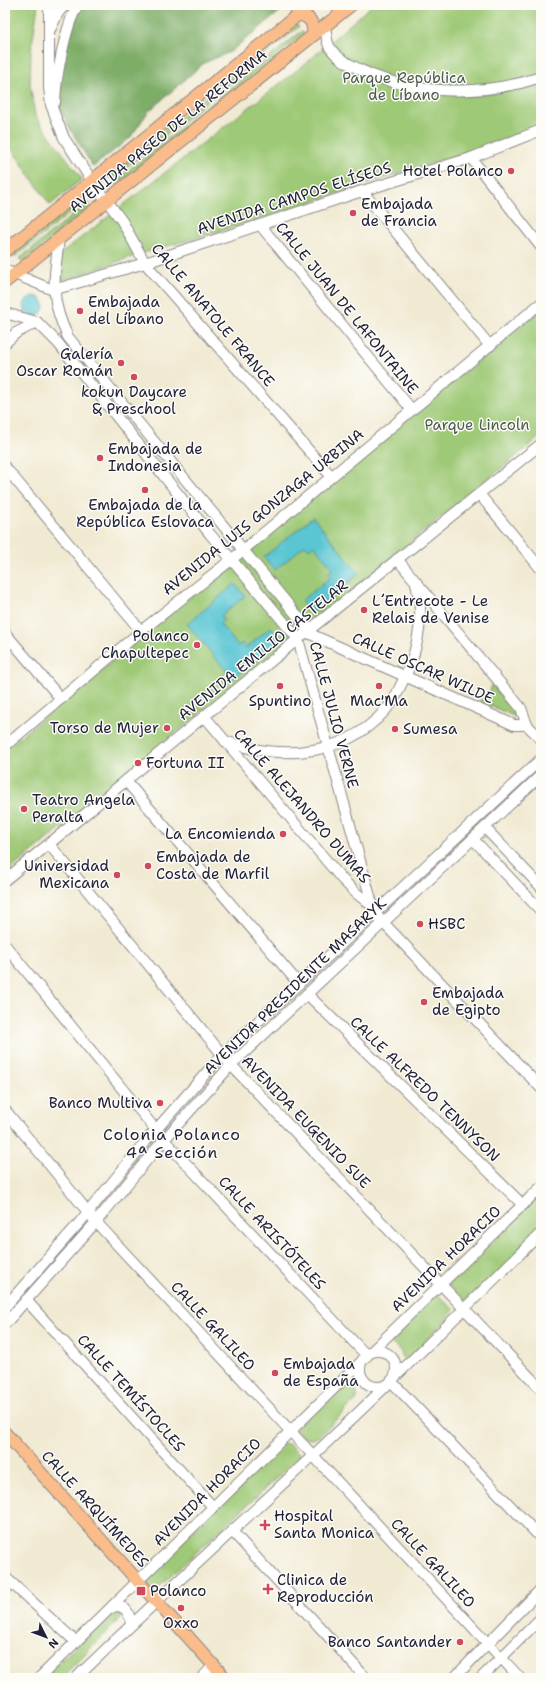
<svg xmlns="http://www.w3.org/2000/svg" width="546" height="1683" font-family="'Shantell Sans',sans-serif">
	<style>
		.green { fill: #9ec976; stroke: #607658 }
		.forest { fill: #7ead67; stroke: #506851 }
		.water { fill: #5ac6d3; stroke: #3e7487 }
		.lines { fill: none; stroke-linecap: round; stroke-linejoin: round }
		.minor-casing { stroke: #8a8687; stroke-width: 12 }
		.major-casing { stroke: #8a8687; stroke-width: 14 }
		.minor { stroke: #fff; stroke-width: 10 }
		.major { stroke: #f9bc8a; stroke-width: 12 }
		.poi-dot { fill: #d1495b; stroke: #fdfcf7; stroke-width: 1.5 }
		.labels { text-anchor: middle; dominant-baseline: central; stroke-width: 3; stroke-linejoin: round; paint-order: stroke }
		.park-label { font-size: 15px; fill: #4d5c50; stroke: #fdfcf7 }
		.street-label { font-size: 15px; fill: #22223b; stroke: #fdfcf7 }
		.poi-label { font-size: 15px; fill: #22223b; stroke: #fdfcf7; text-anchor: start }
		.neighbourhood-label { font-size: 16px; letter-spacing: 1px; fill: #22223b; stroke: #fdfcf7 }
	</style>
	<rect width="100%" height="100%" fill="#fdfcf7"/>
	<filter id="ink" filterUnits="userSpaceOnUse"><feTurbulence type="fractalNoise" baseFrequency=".025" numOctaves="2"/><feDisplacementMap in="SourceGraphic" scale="8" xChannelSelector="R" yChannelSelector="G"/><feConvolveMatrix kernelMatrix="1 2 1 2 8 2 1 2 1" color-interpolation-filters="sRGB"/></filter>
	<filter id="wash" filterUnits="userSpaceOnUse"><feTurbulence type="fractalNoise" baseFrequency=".012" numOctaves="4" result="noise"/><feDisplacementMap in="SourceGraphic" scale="16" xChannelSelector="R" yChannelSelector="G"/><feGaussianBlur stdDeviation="0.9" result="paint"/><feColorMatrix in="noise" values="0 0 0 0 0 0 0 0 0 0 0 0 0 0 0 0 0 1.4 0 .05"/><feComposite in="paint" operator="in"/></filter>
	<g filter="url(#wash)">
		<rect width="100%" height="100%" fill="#f1ead3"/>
		<g class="green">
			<path d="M 5,5 L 38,5 L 31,51 L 30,84 L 35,116 L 82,179 L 50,205 L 7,142 L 5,134 Z"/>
			<path d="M 372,5 L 541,5 L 541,125 L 469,152 L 371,182 L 255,221 L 146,252 L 58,282 L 60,254 L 305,64 Z"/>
			<path d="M 296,24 L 299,27 L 112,179 L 109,175 Z"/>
			<path d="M 302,31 L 304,34 L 117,185 L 114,182 Z"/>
			<path d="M 83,197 L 86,200 L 16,256 L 14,257 L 9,256 Z"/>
			<path d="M 88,203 L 91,206 L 24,261 L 19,259 Z"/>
			<path d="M 541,309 L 541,436 L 201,712 L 5,874 L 5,749 Z"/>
			<path d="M 492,685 L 517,715 L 516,717 L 479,701 L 489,694 Z"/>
			<path d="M 541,1194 L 541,1231 L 467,1304 L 448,1285 Z"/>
			<path d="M 436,1293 L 454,1310 L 404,1365 C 403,1351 398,1346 386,1341 Z"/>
			<path d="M 341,1382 L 347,1383 L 357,1392 L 357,1399 L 318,1437 C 307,1442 302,1437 295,1429 Z"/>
			<path d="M 283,1443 L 288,1444 L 299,1453 L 298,1458 L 159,1587 L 151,1592 L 144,1578 Z"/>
			<path d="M 118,1611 L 122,1614 L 121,1618 L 61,1678 L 42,1678 L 108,1616 Z"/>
		</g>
		<path class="forest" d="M 81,5 L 288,5 L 230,52 L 204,63 L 148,112 L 130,138 L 93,167 L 69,127 L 57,102 L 58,64 Z"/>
		<g class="water">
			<circle cx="34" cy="306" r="10"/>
			<path d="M 313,517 L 359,574 L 311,613 L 301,601 L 331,577 L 328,573 L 333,569 L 314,545 L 309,549 L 305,545 L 275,570 L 264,557 Z"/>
			<path d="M 235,584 L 245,596 L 221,616 L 224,620 L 220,624 L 238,646 L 242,643 L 246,648 L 271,627 L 282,639 L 233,679 L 187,624 Z"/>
		</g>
	</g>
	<g filter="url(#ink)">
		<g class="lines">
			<defs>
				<g id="minor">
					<path d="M 49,5 L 49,88 L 51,105 L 64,138 L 92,181 L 122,221 L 145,263 L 331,476"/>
					<path d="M 325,25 C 326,32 326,39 329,46 C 336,58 350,65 363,71 C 418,96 484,96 541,77"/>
					<path d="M 51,28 L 58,13 L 65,5"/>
					<path d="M 55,102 C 56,77 65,25 78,5"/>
					<path d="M 471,158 L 541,247"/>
					<path d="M 362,191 L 490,346"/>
					<path d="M 260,225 L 412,410"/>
					<path d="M 59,239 C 54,279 49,298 68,337 L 305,625 L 308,633"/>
					<path d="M 5,270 L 53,290"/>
					<path d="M 53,290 L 145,263 L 362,191 L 471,158 L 541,130"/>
					<path d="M 5,313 L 37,322 L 58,343 L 210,534 L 298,639 L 375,914 L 541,1088"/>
					<path d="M 5,343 L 16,333 L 37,322"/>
					<path d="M 5,467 L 141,631"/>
					<path d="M 480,495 L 541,569"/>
					<path d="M 397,559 L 521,708 L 527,725 L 541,739"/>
					<path d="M 5,633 L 61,699"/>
					<path d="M 308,633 L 492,715 L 514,725 L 527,725"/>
					<path d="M 205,717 L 342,879 L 356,893 L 370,904"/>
					<path d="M 225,741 C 285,762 352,756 393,701 C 397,695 400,686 404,679 C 414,659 421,632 420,609 C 420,600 417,591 416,582"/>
					<path d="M 5,746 L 141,631 L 231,560 L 541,303"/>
					<path d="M 126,781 L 299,984"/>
					<path d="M 485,828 L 541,887"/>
					<path d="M 473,839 L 541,911"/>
					<path d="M 49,844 L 231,1065 L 541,1389"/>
					<path d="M 5,880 L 298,639 L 541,444"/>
					<path d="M 5,945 L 164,1140 L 367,1356"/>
					<path d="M 307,994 L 523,1205"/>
					<path d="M 5,1110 L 96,1222 L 520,1678"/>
					<path d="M 26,1300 L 213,1507"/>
					<path d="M 5,1307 L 80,1222 L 146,1141 L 223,1054 L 541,759"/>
					<path d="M 5,1324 L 96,1222 L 155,1150 L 231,1065 L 541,775"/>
					<circle cx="378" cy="1369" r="18"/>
					<path d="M 371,1352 L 541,1187"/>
					<path d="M 395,1377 L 541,1233"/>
					<path d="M 391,1381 L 541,1538"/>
					<path d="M 232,1531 L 366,1678"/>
					<path d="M 5,1577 L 76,1642"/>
					<path d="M 111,1608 L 116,1606 C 128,1607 129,1614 131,1624"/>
					<path d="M 39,1678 L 363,1360"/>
					<path d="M 76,1678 C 178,1579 284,1485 386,1386"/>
					<path d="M 202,1678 L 214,1665"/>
					<path d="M 454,1678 L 541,1589"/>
					<path d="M 481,1678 L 541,1618"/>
				</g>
				<g id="major">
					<path d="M 298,14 C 310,17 314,22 313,35"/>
					<path d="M 5,251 L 310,5"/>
					<path d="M 5,282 L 351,5"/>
					<path d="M 5,1433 L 225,1678"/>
				</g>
			</defs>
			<use href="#minor" class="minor-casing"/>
			<use href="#major" class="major-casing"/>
			<use href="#minor" class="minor"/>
			<use href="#major" class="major"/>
		</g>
	</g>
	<g class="poi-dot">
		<circle cx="511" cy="171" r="4"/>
		<circle cx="353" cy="213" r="4"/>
		<circle cx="80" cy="311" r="4"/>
		<circle cx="121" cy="363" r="4"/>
		<circle cx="134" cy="377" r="4"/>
		<circle cx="100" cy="458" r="4"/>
		<circle cx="145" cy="490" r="4"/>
		<circle cx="364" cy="610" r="4"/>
		<circle cx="197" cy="645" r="4"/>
		<circle cx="280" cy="686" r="4"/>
		<circle cx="379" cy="686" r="4"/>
		<circle cx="167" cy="728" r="4"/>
		<circle cx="395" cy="729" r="4"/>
		<circle cx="138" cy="763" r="4"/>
		<circle cx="24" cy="809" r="4"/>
		<circle cx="283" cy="834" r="4"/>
		<circle cx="148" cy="866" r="4"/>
		<circle cx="117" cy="875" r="4"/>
		<circle cx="420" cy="924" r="4"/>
		<circle cx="424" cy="1002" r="4"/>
		<circle cx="160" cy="1103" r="4"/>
		<circle cx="275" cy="1373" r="4"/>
		<path d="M263 1519h4v4h4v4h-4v4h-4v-4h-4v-4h4z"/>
		<path d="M266 1583h4v4h4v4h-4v4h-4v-4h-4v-4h4z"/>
		<rect x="136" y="1586" width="10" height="10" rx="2"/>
		<circle cx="181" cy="1608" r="4"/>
		<circle cx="460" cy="1642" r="4"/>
	</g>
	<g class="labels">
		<g class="park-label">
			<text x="404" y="78">Parque República<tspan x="404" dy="17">de Líbano</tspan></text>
			<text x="477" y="425">Parque Lincoln</text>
		</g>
		<g class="street-label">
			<text transform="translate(168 131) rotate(-39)">AVENIDA PASEO DE LA REFORMA</text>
			<text transform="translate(294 198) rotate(-18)">AVENIDA CAMPOS ELÍSEOS</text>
			<text transform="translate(347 308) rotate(51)">CALLE JUAN DE LAFONTAINE</text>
			<text transform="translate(213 315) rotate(50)">CALLE ANATOLE FRANCE</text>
			<text transform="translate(263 512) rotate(-39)">AVENIDA LUIS GONZAGA URBINA</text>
			<text transform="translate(263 650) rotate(-39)">AVENIDA EMILIO CASTELAR</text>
			<text transform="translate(423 668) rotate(24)">CALLE OSCAR WILDE</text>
			<text transform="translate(334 715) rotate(75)">CALLE JULIO VERNE</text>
			<text transform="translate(302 806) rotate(49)">CALLE ALEJANDRO DUMAS</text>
			<text transform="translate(295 986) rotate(-44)">AVENIDA PRESIDENTE MASARYK</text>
			<text transform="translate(425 1089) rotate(44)">CALLE ALFREDO TENNYSON</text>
			<text transform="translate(306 1122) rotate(46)">AVENIDA EUGENIO SUE</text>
			<text transform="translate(272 1233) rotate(47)">CALLE ARISTÓTELES</text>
			<text transform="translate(446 1259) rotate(-44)">AVENIDA HORACIO</text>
			<text transform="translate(213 1326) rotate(47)">CALLE GALILEO</text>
			<text transform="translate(131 1393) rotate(48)">CALLE TEMÍSTOCLES</text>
			<text transform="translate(207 1492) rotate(-45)">AVENIDA HORACIO</text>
			<text transform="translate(95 1509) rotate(48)">CALLE ARQUÍMEDES</text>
			<text transform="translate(433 1563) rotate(47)">CALLE GALILEO</text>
		</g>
		<g class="poi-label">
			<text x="503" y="171" text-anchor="end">Hotel Polanco</text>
			<text x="361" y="204">Embajada<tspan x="361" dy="17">de Francia</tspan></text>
			<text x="88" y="302">Embajada<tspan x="88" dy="17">del Líbano</tspan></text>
			<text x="113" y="354" text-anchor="end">Galería<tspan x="113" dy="17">Oscar Román</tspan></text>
			<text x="134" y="392" text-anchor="middle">kokun Daycare<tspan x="134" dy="17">&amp; Preschool</tspan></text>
			<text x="108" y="449">Embajada de<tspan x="108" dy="17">Indonesia</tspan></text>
			<text x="145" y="505" text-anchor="middle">Embajada de la<tspan x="145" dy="17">República Eslovaca</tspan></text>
			<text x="372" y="601">L´Entrecote - Le<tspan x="372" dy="17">Relais de Venise</tspan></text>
			<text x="189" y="636" text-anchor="end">Polanco<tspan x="189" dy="17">Chapultepec</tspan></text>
			<text x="280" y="701" text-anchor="middle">Spuntino</text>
			<text x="379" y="701" text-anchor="middle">Mac'Ma</text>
			<text x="159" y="728" text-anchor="end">Torso de Mujer</text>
			<text x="403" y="729">Sumesa</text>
			<text x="146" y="763">Fortuna II</text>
			<text x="32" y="800">Teatro Angela<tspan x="32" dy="17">Peralta</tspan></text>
			<text x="275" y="834" text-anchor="end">La Encomienda</text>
			<text x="156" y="857">Embajada de<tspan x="156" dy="17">Costa de Marfil</tspan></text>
			<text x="109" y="866" text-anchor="end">Universidad<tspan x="109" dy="17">Mexicana</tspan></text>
			<text x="428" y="924">HSBC</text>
			<text x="432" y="993">Embajada<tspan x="432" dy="17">de Egipto</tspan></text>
			<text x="152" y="1103" text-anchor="end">Banco Multiva</text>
			<text x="283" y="1364">Embajada<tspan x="283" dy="17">de España</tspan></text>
			<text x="274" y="1516">Hospital<tspan x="274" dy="17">Santa Monica</tspan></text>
			<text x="277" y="1580">Clinica de<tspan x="277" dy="17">Reproducción</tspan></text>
			<text x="150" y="1591">Polanco</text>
			<text x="181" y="1623" text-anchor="middle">Oxxo</text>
			<text x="452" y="1642" text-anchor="end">Banco Santander</text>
		</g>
		<g class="neighbourhood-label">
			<text x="172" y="1134">Colonia Polanco<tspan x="172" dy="18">4ª Sección</tspan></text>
		</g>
	</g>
	<rect width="546" height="1683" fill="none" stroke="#fdfcf7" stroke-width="20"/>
	<g transform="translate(46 1637) rotate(132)" stroke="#fdfcf7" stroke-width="3" paint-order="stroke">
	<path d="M0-3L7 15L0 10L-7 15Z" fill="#22223b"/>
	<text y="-6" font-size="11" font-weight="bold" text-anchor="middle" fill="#22223b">N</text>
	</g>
</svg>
